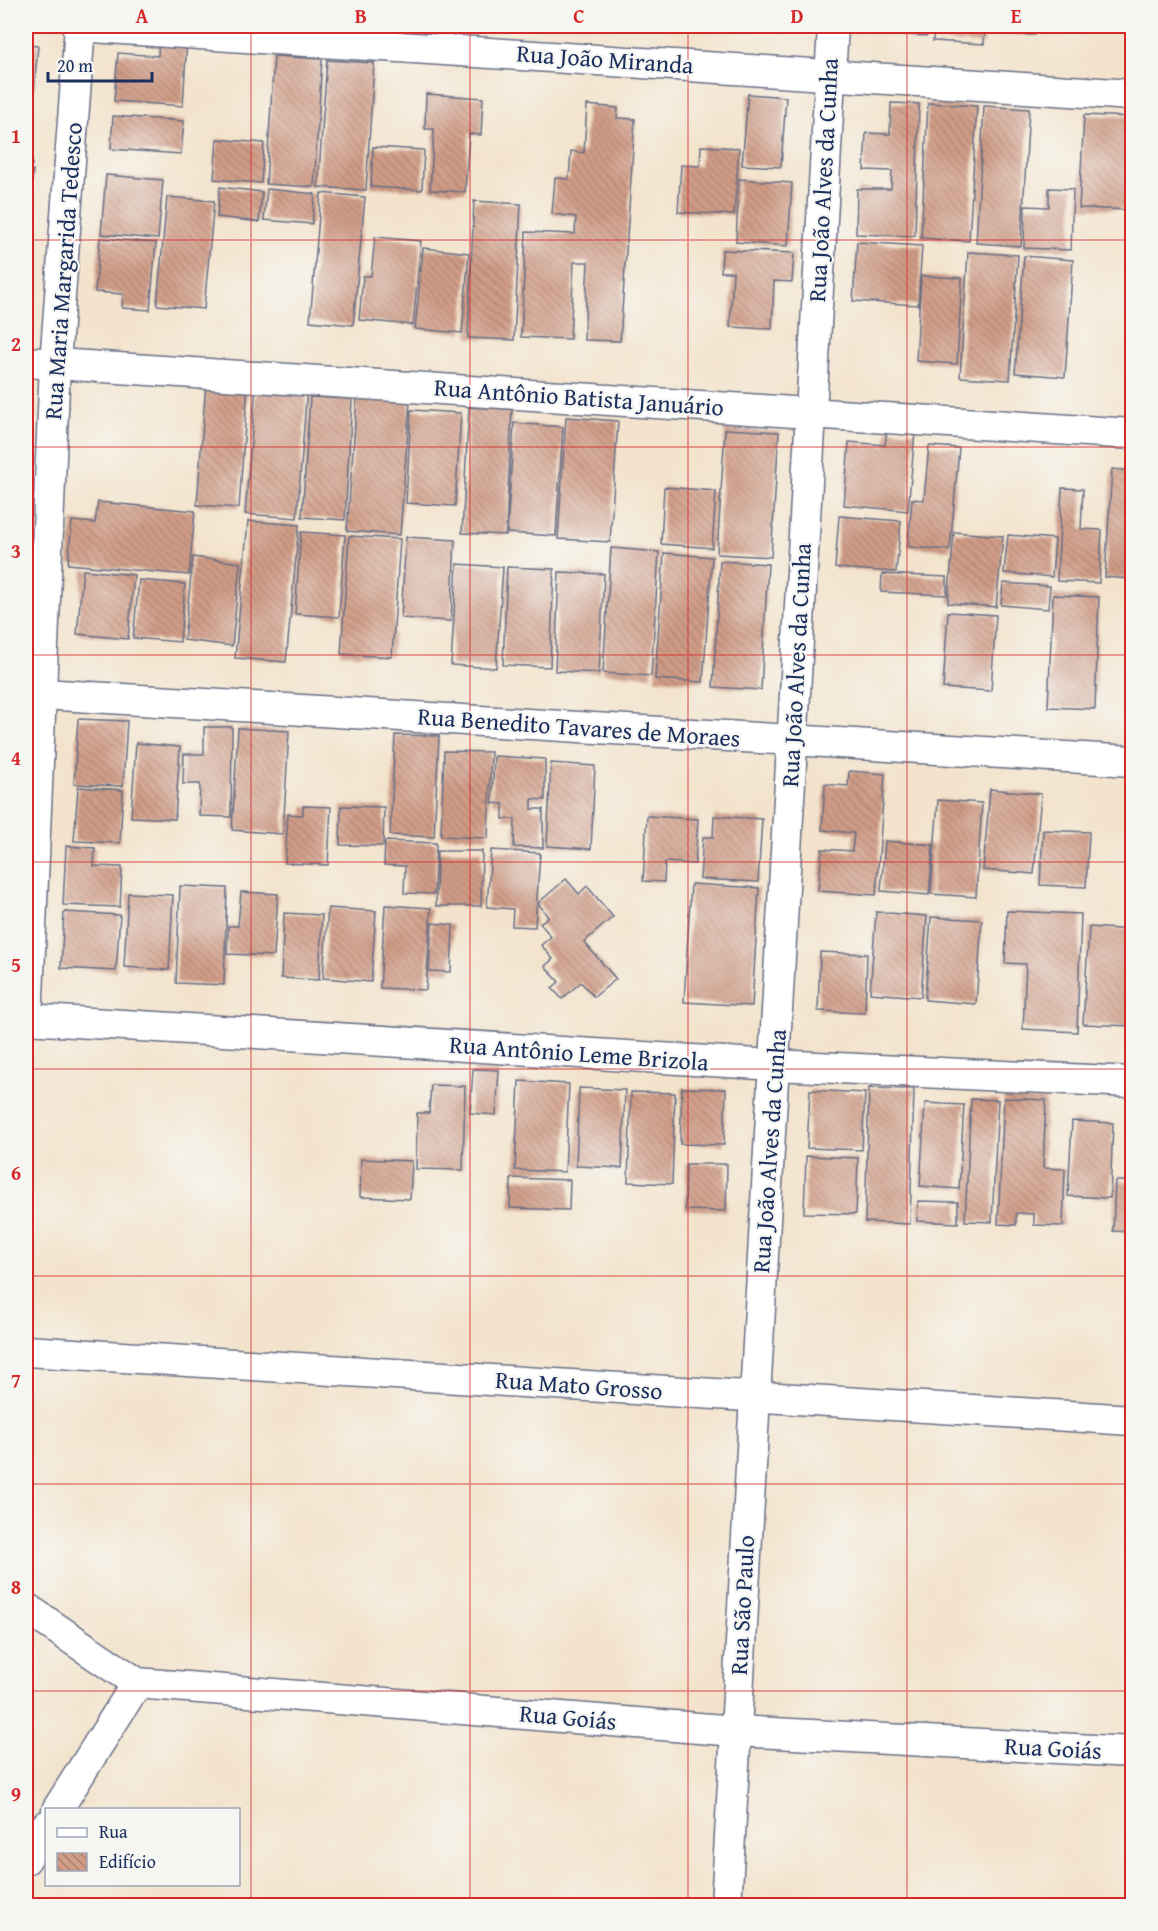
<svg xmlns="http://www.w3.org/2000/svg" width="1158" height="1931" font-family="'Gentium Book Plus',serif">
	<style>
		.building { fill: url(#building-back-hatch) }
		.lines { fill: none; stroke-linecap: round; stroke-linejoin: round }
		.minor-casing { stroke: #676e84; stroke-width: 33 }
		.minor { stroke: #fff; stroke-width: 30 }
		.grid { fill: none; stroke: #d62828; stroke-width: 1.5; stroke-opacity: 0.55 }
		.labels { text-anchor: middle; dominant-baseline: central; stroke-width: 4.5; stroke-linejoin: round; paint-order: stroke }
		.street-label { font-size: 24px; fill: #1b2f5e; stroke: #f6f6f2 }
		.neatline { fill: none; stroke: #d62828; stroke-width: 2 }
		.grid-label { font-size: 20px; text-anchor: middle; font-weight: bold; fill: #d62828 }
	</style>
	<defs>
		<pattern id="building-back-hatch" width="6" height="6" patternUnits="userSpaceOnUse" patternTransform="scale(1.5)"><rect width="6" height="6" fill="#d19c86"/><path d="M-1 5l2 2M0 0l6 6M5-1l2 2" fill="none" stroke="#a98071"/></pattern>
	</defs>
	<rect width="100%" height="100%" fill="#f6f6f2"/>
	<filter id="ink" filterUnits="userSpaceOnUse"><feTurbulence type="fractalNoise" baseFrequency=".0167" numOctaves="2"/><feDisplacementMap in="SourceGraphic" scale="12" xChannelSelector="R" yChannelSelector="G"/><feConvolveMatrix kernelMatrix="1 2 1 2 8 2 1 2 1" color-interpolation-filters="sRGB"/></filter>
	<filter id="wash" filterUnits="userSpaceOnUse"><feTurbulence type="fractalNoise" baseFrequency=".008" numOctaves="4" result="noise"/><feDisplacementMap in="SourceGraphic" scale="24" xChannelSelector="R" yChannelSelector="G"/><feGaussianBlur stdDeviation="1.35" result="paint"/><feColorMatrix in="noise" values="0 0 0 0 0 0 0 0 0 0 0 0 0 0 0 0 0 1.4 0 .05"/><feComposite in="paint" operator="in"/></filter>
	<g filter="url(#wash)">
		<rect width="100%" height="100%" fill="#f3e3cc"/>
		<g id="blocks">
			<g class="building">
				<path d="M 701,26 L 748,26 L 748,31 L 701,29 Z"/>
				<path d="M 882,26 L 927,26 L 927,36 L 882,34 Z"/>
				<path d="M 934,26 L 985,26 L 984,44 L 933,41 Z"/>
				<path d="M 1005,26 L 1035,26 L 1035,35 L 1005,34 Z"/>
				<path d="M 159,37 L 187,38 L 183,106 L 114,101 L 118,53 L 158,56 Z"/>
				<path d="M 26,45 L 38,46 L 32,112 L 26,111 Z"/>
				<path d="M 274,56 L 322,59 L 314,187 L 266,184 Z"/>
				<path d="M 327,60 L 374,63 L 366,190 L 318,187 Z"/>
				<path d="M 426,94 L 483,98 L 481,135 L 469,134 L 465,192 L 430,190 L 434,129 L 425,129 Z"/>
				<path d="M 748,94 L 786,97 L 781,167 L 742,165 Z"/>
				<path d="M 891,103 L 919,104 L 915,236 L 856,234 L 857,189 L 891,189 L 892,171 L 864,170 L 866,133 L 890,134 Z"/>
				<path d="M 928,103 L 977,106 L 969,241 L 921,238 Z"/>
				<path d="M 587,105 L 618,108 L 617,118 L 635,119 L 620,341 L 584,340 L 588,262 L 574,262 L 570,339 L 521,337 L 526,232 L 575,234 L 576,217 L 552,214 L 555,178 L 569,179 L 571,151 L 584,153 Z"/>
				<path d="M 984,106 L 1029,109 L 1021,246 L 976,243 Z"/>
				<path d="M 26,113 L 33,113 L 32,165 L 26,164 Z"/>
				<path d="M 1084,115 L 1132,117 L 1132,210 L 1079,208 Z"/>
				<path d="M 113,116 L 184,121 L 181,154 L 111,149 Z"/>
				<path d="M 217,139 L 264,143 L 261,183 L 214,179 Z"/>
				<path d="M 701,146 L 739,148 L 734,215 L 678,212 L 681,165 L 700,166 Z"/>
				<path d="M 373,147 L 424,150 L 422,190 L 371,187 Z"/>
				<path d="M 26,170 L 33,170 L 28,228 L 26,228 Z"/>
				<path d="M 106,175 L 163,180 L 158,239 L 101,234 Z"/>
				<path d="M 739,179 L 792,183 L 788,246 L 736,242 Z"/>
				<path d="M 220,187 L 262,192 L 259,222 L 217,217 Z"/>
				<path d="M 1049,188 L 1073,189 L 1071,250 L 1024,248 L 1025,206 L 1049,207 Z"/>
				<path d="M 267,189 L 315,194 L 312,224 L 264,220 Z"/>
				<path d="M 321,193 L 365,197 L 353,325 L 310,321 Z"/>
				<path d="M 167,197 L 214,201 L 204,309 L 157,305 Z"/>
				<path d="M 474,201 L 521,204 L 514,340 L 468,338 Z"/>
				<path d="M 26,234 L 28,234 L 27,257 L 26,256 Z"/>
				<path d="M 375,237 L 421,241 L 413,325 L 359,320 L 363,276 L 371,276 Z"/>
				<path d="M 100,238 L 156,243 L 150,310 L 122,308 L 123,294 L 95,292 Z"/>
				<path d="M 857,242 L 922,246 L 918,305 L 853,301 Z"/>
				<path d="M 423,248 L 469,253 L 462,333 L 415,329 Z"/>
				<path d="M 722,250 L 794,253 L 792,282 L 774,281 L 772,329 L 730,327 L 733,272 L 721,272 Z"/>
				<path d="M 968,252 L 1018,255 L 1010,380 L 960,377 Z"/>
				<path d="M 1024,256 L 1073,260 L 1065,377 L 1015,373 Z"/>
				<path d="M 921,276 L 962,278 L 957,364 L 916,361 Z"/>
				<path d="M 206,381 L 248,384 L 239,508 L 197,505 Z"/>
				<path d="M 256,384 L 307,388 L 297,518 L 245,514 Z"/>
				<path d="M 310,397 L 352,399 L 345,520 L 302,517 Z"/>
				<path d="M 357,397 L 410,401 L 400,535 L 347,531 Z"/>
				<path d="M 469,407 L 512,409 L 506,535 L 462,533 Z"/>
				<path d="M 411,410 L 461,413 L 455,506 L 406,503 Z"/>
				<path d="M 566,417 L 618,421 L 610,542 L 558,539 Z"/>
				<path d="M 514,423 L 563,427 L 556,536 L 507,533 Z"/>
				<path d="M 725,429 L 779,432 L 771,557 L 717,554 Z"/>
				<path d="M 887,430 L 915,432 L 908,511 L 844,505 L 849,442 L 885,445 Z"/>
				<path d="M 929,446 L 959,448 L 950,550 L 908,547 L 912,499 L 924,500 Z"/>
				<path d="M 26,450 L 31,450 L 27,496 L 26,496 Z"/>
				<path d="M 1112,469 L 1132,471 L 1132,579 L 1105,577 Z"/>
				<path d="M 664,487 L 716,491 L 712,548 L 661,544 Z"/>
				<path d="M 1062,488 L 1083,489 L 1081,529 L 1102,530 L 1099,583 L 1057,581 Z"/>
				<path d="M 98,502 L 195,511 L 189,575 L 68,564 L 72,521 L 95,523 Z"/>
				<path d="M 839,516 L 901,521 L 896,572 L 835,568 Z"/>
				<path d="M 248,521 L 299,525 L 286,662 L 235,658 Z"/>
				<path d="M 301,532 L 345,535 L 339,617 L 295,614 Z"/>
				<path d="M 954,532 L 1003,536 L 996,607 L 948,603 Z"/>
				<path d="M 1008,535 L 1055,539 L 1052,577 L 1004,573 Z"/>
				<path d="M 349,536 L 400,539 L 392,657 L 341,654 Z"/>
				<path d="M 406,537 L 455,540 L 451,621 L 401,618 Z"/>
				<path d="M 611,548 L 659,552 L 651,676 L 603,673 Z"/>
				<path d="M 664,553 L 712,557 L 703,682 L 655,679 Z"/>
				<path d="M 193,557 L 240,563 L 232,646 L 184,640 Z"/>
				<path d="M 720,561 L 768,564 L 761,690 L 713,687 Z"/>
				<path d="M 457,564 L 503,567 L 496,668 L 451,665 Z"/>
				<path d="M 507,567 L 554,569 L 550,667 L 503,665 Z"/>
				<path d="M 83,570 L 134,575 L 128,639 L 77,634 Z"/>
				<path d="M 559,572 L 604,574 L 599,673 L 555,671 Z"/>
				<path d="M 882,574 L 947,577 L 947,595 L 881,592 Z"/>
				<path d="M 139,580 L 185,584 L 180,642 L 133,638 Z"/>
				<path d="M 1003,583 L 1050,586 L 1048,609 L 1001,605 Z"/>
				<path d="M 1053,595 L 1099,597 L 1095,709 L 1048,707 Z"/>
				<path d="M 948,612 L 996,615 L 991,691 L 943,688 Z"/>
				<path d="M 78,719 L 127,721 L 123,786 L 74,784 Z"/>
				<path d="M 204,727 L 232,727 L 231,817 L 199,816 L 200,784 L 183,784 L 184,754 L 204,754 Z"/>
				<path d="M 238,728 L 289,731 L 283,834 L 232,830 Z"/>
				<path d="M 395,735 L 439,736 L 434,837 L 390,835 Z"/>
				<path d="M 136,743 L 180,747 L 175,819 L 131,817 Z"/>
				<path d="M 444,751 L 491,752 L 488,838 L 441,836 Z"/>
				<path d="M 494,756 L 545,759 L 545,800 L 532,799 L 532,809 L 543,809 L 543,848 L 514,847 L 515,819 L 503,819 L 503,804 L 492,803 Z"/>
				<path d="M 551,763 L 595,766 L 591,849 L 547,846 Z"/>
				<path d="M 849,771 L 885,774 L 876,895 L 818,891 L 822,849 L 852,851 L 854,833 L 822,830 L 825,784 L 848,786 Z"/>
				<path d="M 78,787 L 123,790 L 120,843 L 74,841 Z"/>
				<path d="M 990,789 L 1041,794 L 1034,874 L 983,870 Z"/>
				<path d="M 938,800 L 982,803 L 976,897 L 931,894 Z"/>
				<path d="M 303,806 L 331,807 L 328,865 L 285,863 L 288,814 L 303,815 Z"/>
				<path d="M 341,806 L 384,807 L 383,846 L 340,845 Z"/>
				<path d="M 647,816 L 698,819 L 695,864 L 665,862 L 664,882 L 643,881 Z"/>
				<path d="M 714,816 L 762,819 L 758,882 L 700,879 L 703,837 L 713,837 Z"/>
				<path d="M 1043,830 L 1089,832 L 1086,887 L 1040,885 Z"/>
				<path d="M 385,841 L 436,843 L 434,894 L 404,893 L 405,866 L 384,865 Z"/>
				<path d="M 885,841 L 933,845 L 929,895 L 881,891 Z"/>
				<path d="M 66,846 L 95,848 L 94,866 L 122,867 L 120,907 L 63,905 Z"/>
				<path d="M 491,850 L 540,853 L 535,927 L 512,926 L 513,909 L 487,907 Z"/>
				<path d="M 437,851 L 482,851 L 481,906 L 436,906 Z"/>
				<path d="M 566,879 L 579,894 L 587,886 L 613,917 L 584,942 L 616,979 L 594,997 L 581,982 L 562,999 L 552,988 L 559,982 L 545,966 L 553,959 L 541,945 L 551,937 L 540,923 L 548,917 L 538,903 Z"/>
				<path d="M 691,884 L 759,888 L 752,1006 L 684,1002 Z"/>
				<path d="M 180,886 L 227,888 L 224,985 L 176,983 Z"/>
				<path d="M 241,892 L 278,894 L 274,956 L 227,954 L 228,926 L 238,926 Z"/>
				<path d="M 128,893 L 173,895 L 169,970 L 124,967 Z"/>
				<path d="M 385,905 L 431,908 L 426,990 L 380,988 Z"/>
				<path d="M 328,908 L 376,911 L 371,982 L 323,978 Z"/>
				<path d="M 1007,911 L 1081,914 L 1077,1032 L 1023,1029 L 1026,964 L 1005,963 Z"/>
				<path d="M 64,912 L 120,915 L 116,971 L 61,968 Z"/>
				<path d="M 876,912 L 927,916 L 921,997 L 870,993 Z"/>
				<path d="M 284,913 L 322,915 L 319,980 L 281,978 Z"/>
				<path d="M 931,917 L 982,920 L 976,1004 L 925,1000 Z"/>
				<path d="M 432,923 L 453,925 L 451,972 L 429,971 Z"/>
				<path d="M 1089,927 L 1132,930 L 1132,1026 L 1083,1024 Z"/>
				<path d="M 820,952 L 867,954 L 865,1013 L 818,1011 Z"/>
				<path d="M 473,1069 L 499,1070 L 496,1115 L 470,1113 Z"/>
				<path d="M 519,1081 L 569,1084 L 565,1172 L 515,1170 Z"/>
				<path d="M 431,1085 L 465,1086 L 463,1170 L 416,1169 L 417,1113 L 429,1113 Z"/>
				<path d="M 579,1088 L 625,1090 L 622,1168 L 576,1166 Z"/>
				<path d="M 682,1088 L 726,1089 L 724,1145 L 680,1144 Z"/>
				<path d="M 869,1088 L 914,1089 L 910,1224 L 865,1222 Z"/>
				<path d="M 810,1090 L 865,1093 L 862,1150 L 807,1148 Z"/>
				<path d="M 631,1092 L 675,1093 L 672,1184 L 628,1182 Z"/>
				<path d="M 1004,1098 L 1046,1100 L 1043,1168 L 1065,1169 L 1063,1226 L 1034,1225 L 1034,1214 L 1016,1213 L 1016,1225 L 998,1224 Z"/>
				<path d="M 971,1099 L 998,1100 L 992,1222 L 965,1221 Z"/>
				<path d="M 925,1103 L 964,1105 L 959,1189 L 920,1186 Z"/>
				<path d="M 1072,1121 L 1113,1123 L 1110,1198 L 1068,1196 Z"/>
				<path d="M 806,1156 L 858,1158 L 856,1214 L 804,1213 Z"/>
				<path d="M 361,1159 L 412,1161 L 410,1199 L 360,1197 Z"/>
				<path d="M 686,1164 L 727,1164 L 726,1211 L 685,1210 Z"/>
				<path d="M 511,1178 L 570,1180 L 569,1210 L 510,1208 Z"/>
				<path d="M 1115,1181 L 1132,1181 L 1132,1232 L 1113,1231 Z"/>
				<path d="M 918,1201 L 958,1202 L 958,1223 L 917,1221 Z"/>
			</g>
		</g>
	</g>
	<g filter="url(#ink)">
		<use href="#blocks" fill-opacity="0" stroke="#676e84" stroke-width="1.5"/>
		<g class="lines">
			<defs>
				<g id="minor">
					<path d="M 77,26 L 1132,95"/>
					<path d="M 26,362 L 1132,434"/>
					<path d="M 26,693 L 1132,761"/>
					<path d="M 26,1019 L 775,1065 L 1132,1082"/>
					<path d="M 27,1020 L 55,364 L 80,26"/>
					<path d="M 26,1351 L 1132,1420"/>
					<path d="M 26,1608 L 137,1683 L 736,1731 L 1132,1752"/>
					<path d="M 57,1810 L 137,1683"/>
					<path d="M 26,1859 L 46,1826"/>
					<path d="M 726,1906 L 833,26"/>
				</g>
			</defs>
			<use href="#minor" class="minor-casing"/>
			<use href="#minor" class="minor"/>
		</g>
	</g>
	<path class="grid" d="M 251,26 L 251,1906M 470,26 L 470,1906M 688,26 L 688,1906M 907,26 L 907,1906M 26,240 L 1132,240M 26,447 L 1132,447M 26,655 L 1132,655M 26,862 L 1132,862M 26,1069 L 1132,1069M 26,1276 L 1132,1276M 26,1484 L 1132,1484M 26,1691 L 1132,1691"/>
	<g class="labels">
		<g class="street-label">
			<text transform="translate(605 59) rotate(4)">Rua João Miranda</text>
			<text transform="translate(823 180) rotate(-87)">Rua João Alves da Cunha</text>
			<text transform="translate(63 271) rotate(-86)">Rua Maria Margarida Tedesco</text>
			<text transform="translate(579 397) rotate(4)">Rua Antônio Batista Januário</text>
			<text transform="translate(796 665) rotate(-87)">Rua João Alves da Cunha</text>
			<text transform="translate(579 727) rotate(4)">Rua Benedito Tavares de Moraes</text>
			<text transform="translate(579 1053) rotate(4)">Rua Antônio Leme Brizola</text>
			<text transform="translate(769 1151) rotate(-86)">Rua João Alves da Cunha</text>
			<text transform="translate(579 1385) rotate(4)">Rua Mato Grosso</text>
			<text transform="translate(742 1605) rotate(-87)">Rua São Paulo</text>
			<text transform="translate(568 1717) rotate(5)">Rua Goiás</text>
			<text transform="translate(1053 1748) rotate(3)">Rua Goiás</text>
		</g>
	</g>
	<rect width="1158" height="1931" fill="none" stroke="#f6f6f2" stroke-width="66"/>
	<rect x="45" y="1808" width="195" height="78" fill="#f6f6f2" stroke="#9ea6b7" stroke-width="1.5"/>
	<rect x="57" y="1828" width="30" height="9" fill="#ffffff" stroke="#9ea6b7" stroke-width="1.5"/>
	<text x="99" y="1838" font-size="18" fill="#1b2f5e">Rua</text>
	<rect x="57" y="1853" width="30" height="18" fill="url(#building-back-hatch)" stroke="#9ea6b7" stroke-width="1.5"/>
	<text x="99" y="1868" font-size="18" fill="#1b2f5e">Edifício</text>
	<path d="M48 72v9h104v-9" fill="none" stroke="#1b2f5e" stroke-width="3"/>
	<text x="57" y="72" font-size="18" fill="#1b2f5e" stroke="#f6f6f2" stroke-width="4.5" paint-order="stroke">20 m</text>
	<rect x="33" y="33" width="1092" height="1865" class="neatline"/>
	<g class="grid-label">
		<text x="142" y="23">A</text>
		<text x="361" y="23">B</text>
		<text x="579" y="23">C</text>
		<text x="797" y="23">D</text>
		<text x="1016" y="23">E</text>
		<text x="16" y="143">1</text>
		<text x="16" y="351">2</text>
		<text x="16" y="558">3</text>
		<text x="16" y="765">4</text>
		<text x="16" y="972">5</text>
		<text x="16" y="1180">6</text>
		<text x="16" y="1387">7</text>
		<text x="16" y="1594">8</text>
		<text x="16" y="1801">9</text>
	</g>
</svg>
